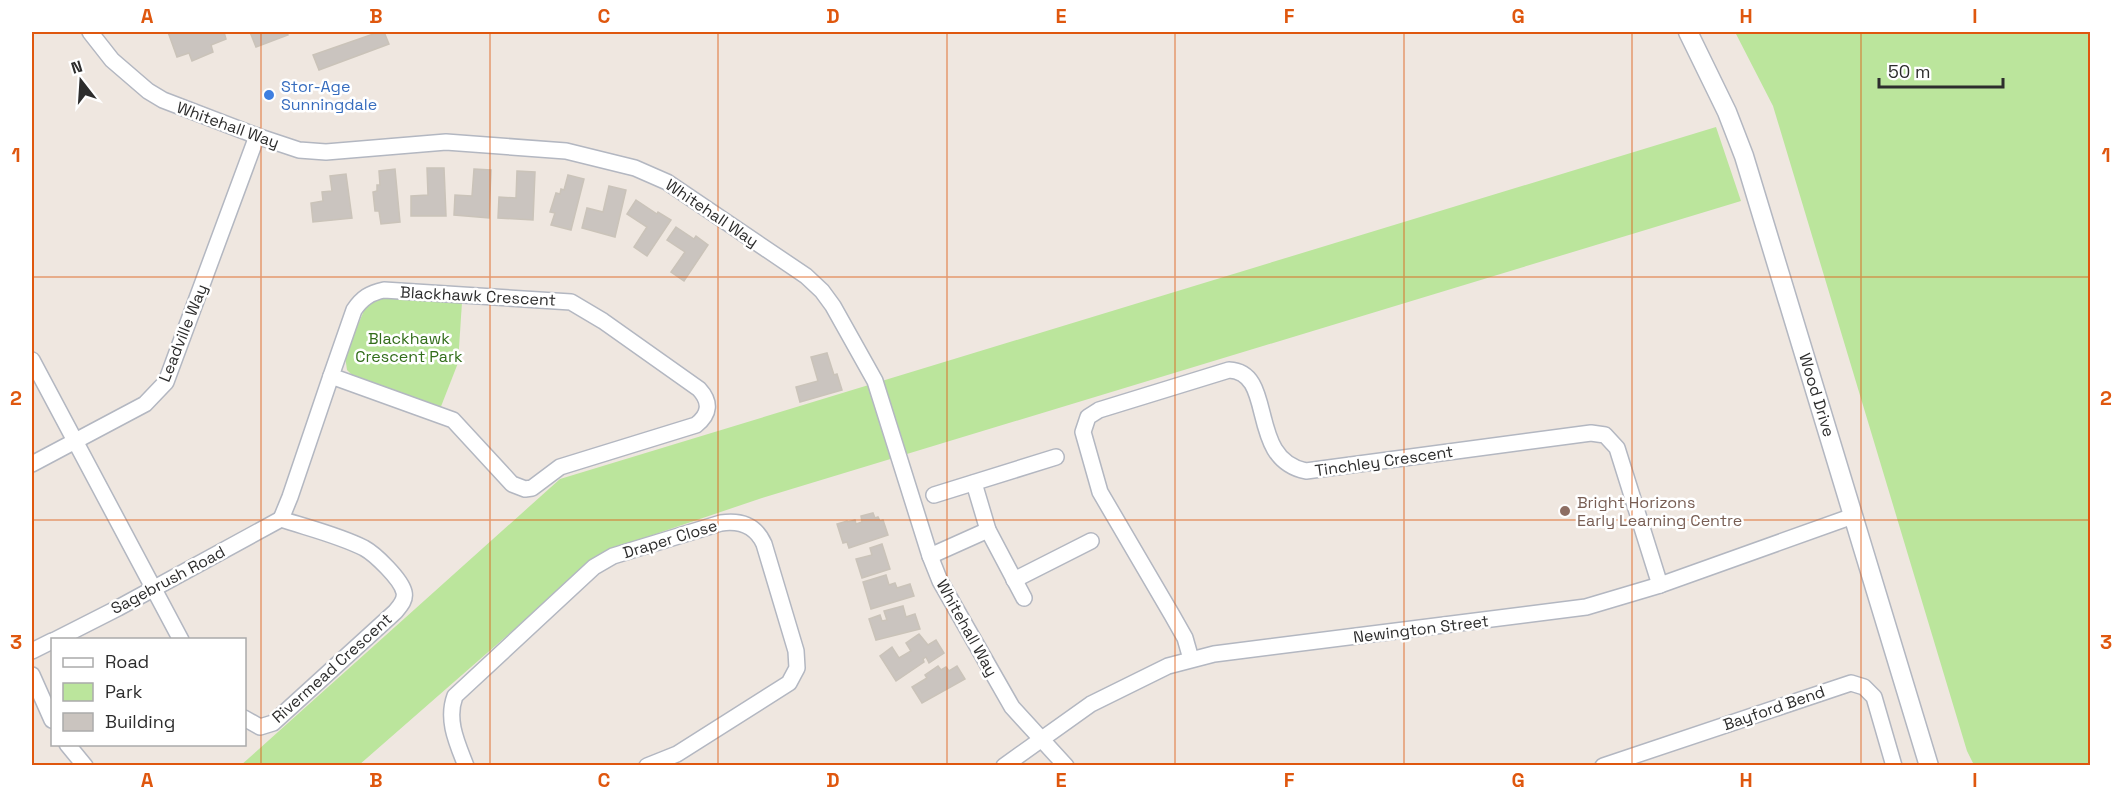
<svg xmlns="http://www.w3.org/2000/svg" width="2122" height="797" font-family="'Space Grotesk',sans-serif">
	<style>
		.green { fill: #bbe59c }
		.building { fill: #cac4bf; stroke: #cac3b9; stroke-width: 1.5 }
		.lines { fill: none; stroke-linecap: round; stroke-linejoin: round }
		.minor-casing { stroke: #b3b7c1; stroke-width: 18 }
		.tertiary-casing { stroke: #b3b7c1; stroke-width: 21 }
		.minor { stroke: #fff; stroke-width: 15 }
		.tertiary { stroke: #fff; stroke-width: 18 }
		.grid { fill: none; stroke: #df570e; stroke-width: 1.5; stroke-opacity: 0.55 }
		.shop-dot { fill: #3f7fe0; stroke: #fff; stroke-width: 2 }
		.education-dot { fill: #8d6e63; stroke: #fff; stroke-width: 2 }
		.labels { text-anchor: middle; dominant-baseline: central; stroke-width: 5; stroke-linejoin: round; paint-order: stroke }
		.shop-label { font-size: 16px; fill: #366cbe; stroke: #fff; text-anchor: start }
		.street-label { font-size: 16px; fill: #2d2d2d; stroke: #fff }
		.park-label { font-size: 16px; fill: #326d1a; stroke: #fff }
		.education-label { font-size: 16px; fill: #785e54; stroke: #fff; text-anchor: start }
		.neatline { fill: none; stroke: #df570e; stroke-width: 2 }
		.grid-label { font-size: 20px; text-anchor: middle; font-weight: bold; fill: #df570e }
	</style>
	<rect width="100%" height="100%" fill="#efe7e0"/>
	<g class="green">
		<path d="M 1735,32 L 2090,32 L 2090,765 L 1974,765 L 1967,751 L 1773,106 Z"/>
		<path d="M 1716,127 L 1741,201 L 762,498 L 614,548 L 589,564 L 359,765 L 240,766 L 560,479 Z"/>
		<path d="M 385,298 L 462,302 L 458,363 L 440,409 L 355,378 L 347,370 L 345,356 L 365,308 L 374,301 Z"/>
	</g>
	<g class="building">
		<path d="M 168,32 L 224,32 L 226,39 L 211,45 L 213,52 L 192,61 L 189,53 L 177,57 Z"/>
		<path d="M 250,32 L 286,32 L 288,35 L 256,47 Z"/>
		<path d="M 379,32 L 384,32 L 389,44 L 319,70 L 313,55 Z"/>
		<path d="M 427,168 L 444,168 L 446,216 L 411,216 L 411,196 L 428,195 Z"/>
		<path d="M 395,169 L 400,222 L 381,224 L 379,211 L 375,211 L 373,192 L 377,191 L 377,185 L 380,185 L 379,171 Z"/>
		<path d="M 474,169 L 491,170 L 489,218 L 454,215 L 455,195 L 472,196 Z"/>
		<path d="M 517,171 L 535,172 L 533,220 L 498,218 L 499,197 L 516,198 Z"/>
		<path d="M 346,174 L 352,218 L 313,222 L 311,203 L 323,201 L 322,192 L 332,191 L 330,176 Z"/>
		<path d="M 568,175 L 584,179 L 571,230 L 551,225 L 555,213 L 550,212 L 556,193 L 560,194 L 561,189 L 564,190 Z"/>
		<path d="M 609,186 L 626,190 L 615,237 L 582,228 L 587,208 L 603,212 Z"/>
		<path d="M 636,200 L 657,214 L 658,212 L 671,220 L 647,256 L 634,247 L 647,227 L 627,214 Z"/>
		<path d="M 676,227 L 694,239 L 696,236 L 708,245 L 684,281 L 671,272 L 685,252 L 667,240 Z"/>
		<path d="M 827,353 L 834,375 L 837,374 L 842,390 L 800,402 L 796,387 L 818,381 L 811,357 Z"/>
		<path d="M 873,513 L 875,518 L 878,517 L 880,521 L 883,520 L 888,535 L 849,548 L 847,542 L 843,543 L 837,524 L 847,521 L 848,522 L 855,520 L 856,524 L 862,522 L 861,516 Z"/>
		<path d="M 882,544 L 890,569 L 862,578 L 856,559 L 872,555 L 870,548 Z"/>
		<path d="M 886,575 L 889,585 L 895,583 L 897,588 L 910,584 L 914,596 L 871,609 L 863,582 Z"/>
		<path d="M 903,606 L 906,617 L 915,614 L 920,629 L 876,640 L 869,619 L 880,615 L 882,621 L 887,620 L 884,611 Z"/>
		<path d="M 919,634 L 928,645 L 936,640 L 944,653 L 929,663 L 926,657 L 923,659 L 924,662 L 896,681 L 880,656 L 892,647 L 899,658 L 911,651 L 906,643 Z"/>
		<path d="M 938,666 L 941,670 L 946,667 L 949,671 L 957,666 L 965,679 L 922,703 L 912,687 L 927,678 L 925,675 Z"/>
	</g>
	<g class="lines">
		<defs>
			<g id="minor">
				<path d="M 90,32 L 112,60 L 148,91 L 163,100 L 257,136 L 299,150 L 326,152 L 446,142 L 566,151 L 635,168 L 667,182 L 806,276 L 822,291 L 833,306 L 875,381 L 930,556 L 940,581 L 1012,707 L 1066,766"/>
				<path d="M 384,290 L 571,302 L 603,321 L 699,389 C 711,402 710,414 696,425 L 560,467 L 532,488 L 525,489 L 512,484 L 453,420 L 331,376 L 354,310 C 362,298 370,293 384,290 Z"/>
				<path d="M 32,360 L 181,640"/>
				<path d="M 32,464 L 145,404 L 166,382 L 257,136"/>
				<path d="M 974,483 L 988,530 L 1024,598"/>
				<path d="M 934,495 L 1056,457"/>
				<path d="M 281,519 L 290,497 L 331,376"/>
				<path d="M 930,556 L 988,530"/>
				<path d="M 1014,580 L 1091,541"/>
				<path d="M 55,640 L 118,608 L 281,519"/>
				<path d="M 32,651 L 52,641"/>
				<path d="M 1191,659 L 1185,638 L 1172,615 L 1100,492 L 1083,432 L 1088,417 L 1099,410 L 1229,370 C 1277,372 1246,459 1306,471 L 1591,433 L 1605,435 L 1617,448 L 1660,585"/>
				<path d="M 32,675 L 52,720"/>
				<path d="M 244,718 L 260,727 L 273,723 L 395,612 C 400,606 406,600 404,592 C 401,579 375,554 364,548 C 338,535 308,528 281,519"/>
				<path d="M 67,744 L 85,766"/>
				<path d="M 466,766 C 457,743 446,720 455,696 L 594,567 L 613,556 L 721,523 C 741,520 756,526 764,544 L 796,651 L 797,668 L 789,683 L 677,754 L 647,766"/>
				<path d="M 1004,766 L 1091,704 L 1168,666 L 1214,654 L 1586,607 L 1660,585 L 1853,516"/>
				<path d="M 1603,766 L 1851,683 L 1864,687 L 1874,697 L 1894,766"/>
			</g>
			<path id="tertiary" d="M 1688,32 L 1727,112 L 1744,156 L 1929,766"/>
		</defs>
		<use href="#minor" class="minor-casing"/>
		<use href="#tertiary" class="tertiary-casing"/>
		<use href="#minor" class="minor"/>
		<use href="#tertiary" class="tertiary"/>
	</g>
	<path class="grid" d="M 261,32 L 261,766M 490,32 L 490,766M 718,32 L 718,766M 947,32 L 947,766M 1175,32 L 1175,766M 1404,32 L 1404,766M 1632,32 L 1632,766M 1861,32 L 1861,766M 32,277 L 2090,277M 32,520 L 2090,520"/>
	<circle class="shop-dot" cx="269" cy="95" r="6"/>
	<circle class="education-dot" cx="1565" cy="511" r="6"/>
	<g class="labels">
		<g class="shop-label">
			<text x="281" y="86">Stor-Age<tspan x="281" dy="18">Sunningdale</tspan></text>
		</g>
		<g class="street-label">
			<text transform="translate(228 125) rotate(20)">Whitehall Way</text>
			<text transform="translate(712 213) rotate(34)">Whitehall Way</text>
			<text transform="translate(478 296) rotate(3)">Blackhawk Crescent</text>
			<text transform="translate(183 333) rotate(-68)">Leadville Way</text>
			<text transform="translate(1817 395) rotate(73)">Wood Drive</text>
			<text transform="translate(1384 461) rotate(-8)">Tinchley Crescent</text>
			<text transform="translate(670 539) rotate(-17)">Draper Close</text>
			<text transform="translate(168 580) rotate(-28)">Sagebrush Road</text>
			<text transform="translate(967 628) rotate(61)">Whitehall Way</text>
			<text transform="translate(1421 629) rotate(-7)">Newington Street</text>
			<text transform="translate(332 668) rotate(-42)">Rivermead Crescent</text>
			<text transform="translate(1774 708) rotate(-19)">Bayford Bend</text>
		</g>
		<g class="park-label">
			<text x="409" y="338">Blackhawk<tspan x="409" dy="18">Crescent Park</tspan></text>
		</g>
		<g class="education-label">
			<text x="1577" y="502">Bright Horizons<tspan x="1577" dy="18">Early Learning Centre</tspan></text>
		</g>
	</g>
	<rect width="2122" height="797" fill="none" stroke="#ffffff" stroke-width="66"/>
	<rect x="51" y="638" width="195" height="108" fill="#ffffff" stroke="#ababab" stroke-width="1.5"/>
	<rect x="63" y="658" width="30" height="9" fill="#ffffff" stroke="#ababab" stroke-width="1.5"/>
	<text x="105" y="668" font-size="18" fill="#2d2d2d">Road</text>
	<rect x="63" y="683" width="30" height="18" fill="#bbe59c" stroke="#ababab" stroke-width="1.5"/>
	<text x="105" y="698" font-size="18" fill="#2d2d2d">Park</text>
	<rect x="63" y="713" width="30" height="18" fill="#cac4bf" stroke="#ababab" stroke-width="1.5"/>
	<text x="105" y="728" font-size="18" fill="#2d2d2d">Building</text>
	<g transform="translate(81 81) rotate(343)" stroke="#ffffff" stroke-width="4.5" paint-order="stroke">
	<path d="M0-4.5L10 22L0 15L-10 22Z" fill="#2d2d2d"/>
	<text y="-9" font-size="16" font-weight="bold" text-anchor="middle" fill="#2d2d2d">N</text>
	</g>
	<path d="M1879 78v9h124v-9" fill="none" stroke="#2d2d2d" stroke-width="3"/>
	<text x="1888" y="78" font-size="18" fill="#2d2d2d" stroke="#ffffff" stroke-width="4.5" paint-order="stroke">50 m</text>
	<rect x="33" y="33" width="2056" height="731" class="neatline"/>
	<g class="grid-label">
		<text x="147" y="23">A</text>
		<text x="376" y="23">B</text>
		<text x="604" y="23">C</text>
		<text x="833" y="23">D</text>
		<text x="1061" y="23">E</text>
		<text x="1289" y="23">F</text>
		<text x="1518" y="23">G</text>
		<text x="1746" y="23">H</text>
		<text x="1975" y="23">I</text>
		<text x="16" y="162">1</text>
		<text x="2106" y="162">1</text>
		<text x="16" y="405">2</text>
		<text x="2106" y="405">2</text>
		<text x="16" y="649">3</text>
		<text x="2106" y="649">3</text>
		<text x="147" y="787">A</text>
		<text x="376" y="787">B</text>
		<text x="604" y="787">C</text>
		<text x="833" y="787">D</text>
		<text x="1061" y="787">E</text>
		<text x="1289" y="787">F</text>
		<text x="1518" y="787">G</text>
		<text x="1746" y="787">H</text>
		<text x="1975" y="787">I</text>
	</g>
</svg>
